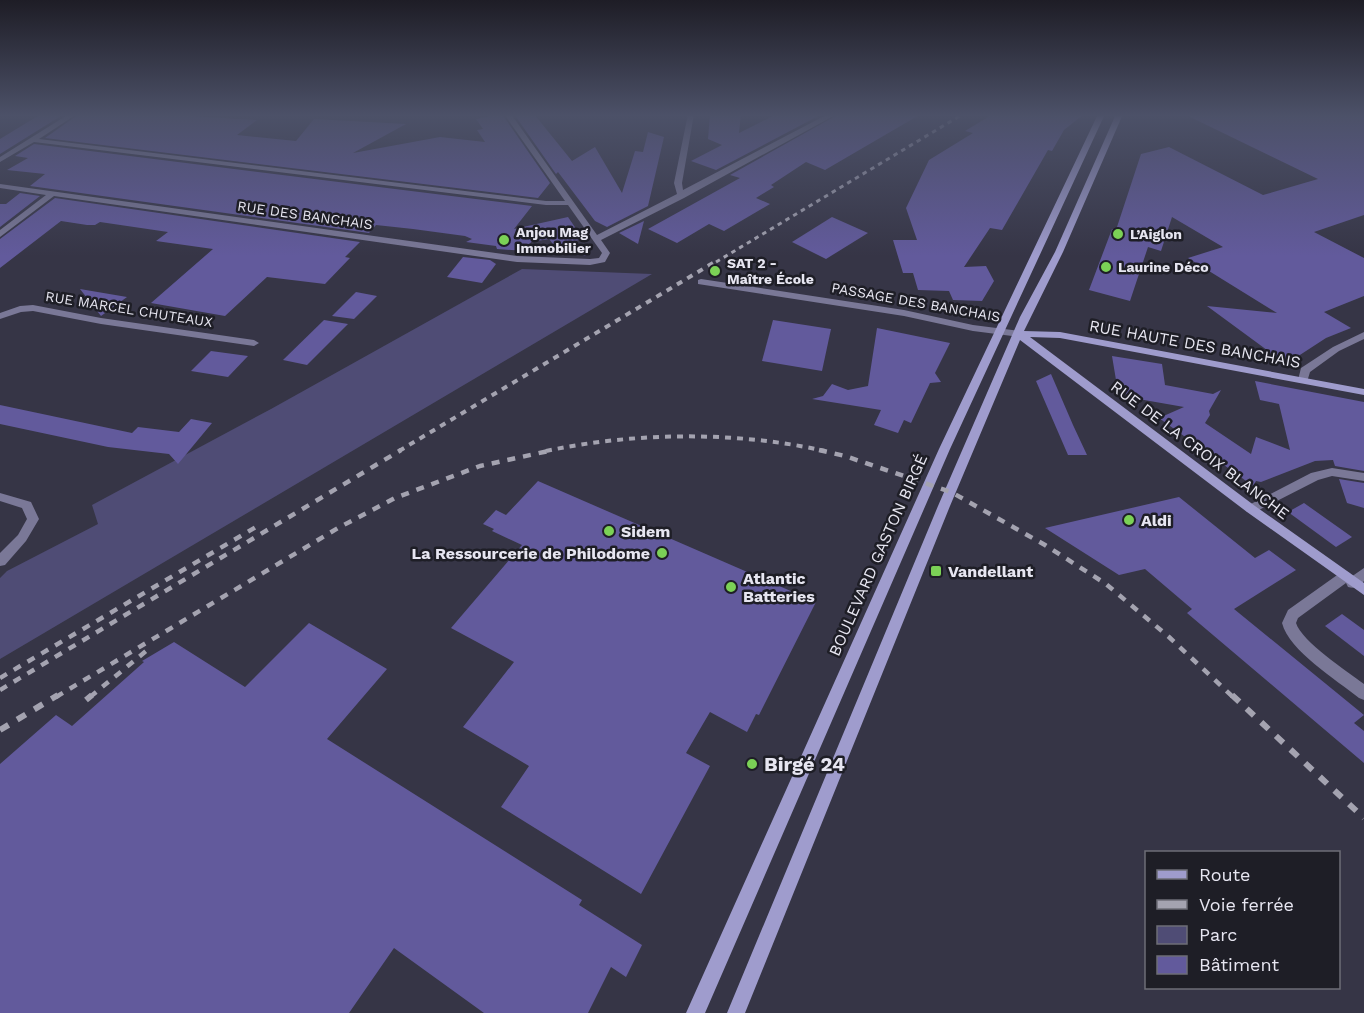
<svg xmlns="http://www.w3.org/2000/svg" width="1364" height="1013" font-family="'Work Sans',sans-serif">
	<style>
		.green { fill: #4f4c75 }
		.building { fill: #625a9c }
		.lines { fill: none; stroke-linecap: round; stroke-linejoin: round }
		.street { fill: #7a7897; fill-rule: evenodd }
		.secondary { fill: #9f9ccd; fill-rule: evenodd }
		.rail-far3 { stroke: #a4a3b0; stroke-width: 3; stroke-dasharray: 4.5 4.5; stroke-linecap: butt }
		.rail-far2 { stroke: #a4a3b0; stroke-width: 4; stroke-dasharray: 6 6; stroke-linecap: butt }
		.rail-far1 { stroke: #a4a3b0; stroke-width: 4.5; stroke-dasharray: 8 8; stroke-linecap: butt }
		.rail { stroke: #a4a3b0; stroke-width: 6; stroke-dasharray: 10 10; stroke-linecap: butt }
		.poi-dot { fill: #7bd156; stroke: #1e1e26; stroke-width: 2 }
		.labels { text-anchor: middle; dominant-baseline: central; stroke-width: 5; stroke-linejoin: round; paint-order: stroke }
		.far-street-label { font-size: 14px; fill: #e7e6f1; stroke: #1e1e26 }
		.far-poi-label { font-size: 14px; font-weight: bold; fill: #e7e6f1; stroke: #1e1e26; text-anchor: start }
		.street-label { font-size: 16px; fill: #e7e6f1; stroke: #1e1e26 }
		.poi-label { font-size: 16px; font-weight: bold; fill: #e7e6f1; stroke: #1e1e26; text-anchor: start }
		.near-poi-label { font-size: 20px; font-weight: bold; fill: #e7e6f1; stroke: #1e1e26; text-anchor: start }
	</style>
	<rect width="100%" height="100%" fill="#363546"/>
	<path class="green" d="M 522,269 L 652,274 L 0,659 L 0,578 L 7,571 L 98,524 L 92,505 L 271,409 Z"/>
	<g class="building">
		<path d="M 41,114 L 64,114 L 0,154 L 0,139 Z"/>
		<path d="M 79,114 L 158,114 L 257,120 L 237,135 L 296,141 L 314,119 L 406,124 L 353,153 L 440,137 L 485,142 L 477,130 L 483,129 L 476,119 L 502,114 L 550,183 L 538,198 L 45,138 Z"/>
		<path d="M 514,114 L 534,114 L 572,161 L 595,147 L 622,193 L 635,151 L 643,152 L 648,132 L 664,137 L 648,206 L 607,227 L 595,221 L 558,172 L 556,174 Z"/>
		<path d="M 710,114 L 741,114 L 739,133 L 777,114 L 822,114 L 716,170 L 691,161 L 722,145 L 708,139 Z"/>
		<path d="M 839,114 L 921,114 L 825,170 L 806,162 L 771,185 L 774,187 L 756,198 L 770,204 L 724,231 L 709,224 L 677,243 L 648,229 L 740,178 L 730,175 Z"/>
		<path d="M 993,114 L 1084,114 L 1064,130 L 1052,151 L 1048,150 L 1002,230 L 990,228 L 964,267 L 986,266 L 994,281 L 982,301 L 953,300 L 949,291 L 918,290 L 913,273 L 903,273 L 893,240 L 917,240 L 906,208 L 929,160 L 973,133 L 965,131 Z"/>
		<path d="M 1184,114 L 1364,114 L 1364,215 L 1314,232 L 1364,258 L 1364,296 L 1324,312 L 1351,328 L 1326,338 L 1286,364 L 1207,306 L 1277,313 L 1188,258 L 1223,247 L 1172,217 L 1161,251 L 1148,247 L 1130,301 L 1089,290 L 1112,229 L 1116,230 L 1141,154 L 1169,147 L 1263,195 L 1318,179 Z"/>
		<path d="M 34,144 L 532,206 L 514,229 L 568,217 L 583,239 L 575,241 L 586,256 L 553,244 L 549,239 L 531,242 L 526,251 L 497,249 L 496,246 L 466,242 L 472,239 L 465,236 L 413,229 L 376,225 L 369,233 L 30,186 L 45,174 L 7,170 L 28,158 L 15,156 Z"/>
		<path d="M 20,193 L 40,196 L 0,227 L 0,204 L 6,204 Z"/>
		<path d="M 55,198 L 360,242 L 345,257 L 350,258 L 325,284 L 267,277 L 225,316 L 151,303 L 213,249 L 156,241 L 168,232 L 100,222 L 95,225 L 87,225 L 61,221 L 0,268 L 0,239 Z"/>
		<path d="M 832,217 L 868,233 L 826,259 L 792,242 Z"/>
		<path d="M 644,221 L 638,244 L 619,233 Z"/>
		<path d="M 463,257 L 490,260 L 496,264 L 482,283 L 447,277 Z"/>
		<path d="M 80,289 L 127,297 L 101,316 Z"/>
		<path d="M 356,292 L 377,296 L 354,319 L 332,316 Z"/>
		<path d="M 324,320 L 348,324 L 307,365 L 283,360 Z"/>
		<path d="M 773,320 L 831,329 L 822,371 L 762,361 Z"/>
		<path d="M 877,328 L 950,343 L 935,373 L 941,382 L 930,383 L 911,423 L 904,420 L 898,433 L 874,425 L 881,410 L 812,399 L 823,396 L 832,384 L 848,390 L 868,386 Z"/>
		<path d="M 211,351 L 248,356 L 228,377 L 191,371 Z"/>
		<path d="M 1112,356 L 1162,364 L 1165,385 L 1213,394 L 1221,390 L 1209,411 L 1210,415 L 1205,423 L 1251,454 L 1256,437 L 1290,450 L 1279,404 L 1260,400 L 1255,381 L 1364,402 L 1364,471 L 1335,466 L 1333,460 L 1315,461 L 1261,482 L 1256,481 L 1253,486 L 1159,418 L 1184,407 L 1127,397 L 1125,388 L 1117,386 Z"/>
		<path d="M 1051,374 L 1073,425 L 1087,455 L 1068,455 L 1036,381 Z"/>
		<path d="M 0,405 L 132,433 L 138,427 L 179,432 L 191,419 L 212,423 L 178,464 L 169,454 L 108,447 L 0,424 Z"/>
		<path d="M 1339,479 L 1364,483 L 1364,508 L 1347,503 Z"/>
		<path d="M 538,481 L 816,602 L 759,715 L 756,714 L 747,732 L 710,712 L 686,753 L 710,766 L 641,894 L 501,807 L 529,766 L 463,727 L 514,662 L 451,628 L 522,545 L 492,531 L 494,529 L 483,524 L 496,510 L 506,515 Z"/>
		<path d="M 1179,497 L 1255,558 L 1269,550 L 1296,570 L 1234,609 L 1364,715 L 1354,723 L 1364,731 L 1364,763 L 1187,613 L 1192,609 L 1145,569 L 1119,575 L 1045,528 Z"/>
		<path d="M 1304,503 L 1352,537 L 1336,547 L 1288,512 Z"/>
		<path d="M 1342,614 L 1364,630 L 1364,656 L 1325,626 Z"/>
		<path d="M 309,623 L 387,669 L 327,739 L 582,900 L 579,905 L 642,945 L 626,977 L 611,967 L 588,1013 L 484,1013 L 394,948 L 349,1013 L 0,1013 L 0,764 L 56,715 L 72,726 L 144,662 L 142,661 L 174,642 L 245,687 Z"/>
	</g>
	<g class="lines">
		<g class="street">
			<path d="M 69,114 L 77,114 L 39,139 L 546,201 L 565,201 L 504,114 L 511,114 L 597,235 L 677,194 L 674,183 L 688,114 L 694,114 L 682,183 L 683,190 L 828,114 L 837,114 L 684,198 L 601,240 L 610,253 L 605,262 L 590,265 L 517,262 L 54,196 L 0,237 L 0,230 L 46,195 L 0,188 L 0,184 L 517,256 L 590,259 L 599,258 L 602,253 L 568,205 L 546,205 L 34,142 L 0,162 L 0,157 Z"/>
			<path d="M 701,279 L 904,310 L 973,325 L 1019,331 L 1024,334 L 1019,337 L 973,331 L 904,316 L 698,284 L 698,280 Z"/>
			<path d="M 33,305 L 101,318 L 254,340 L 259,343 L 254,346 L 101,324 L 33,311 L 21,312 L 0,319 L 0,313 L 20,306 Z"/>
			<path d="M 1364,332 L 1364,339 L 1339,351 L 1310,372 L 1307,382 L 1299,382 L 1298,380 L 1301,368 L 1333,347 Z"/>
			<path d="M 1332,468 L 1364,473 L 1364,481 L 1332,476 L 1318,480 L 1255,512 L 1247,512 L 1245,509 L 1247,506 L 1311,473 Z"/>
			<path d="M 0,493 L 31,502 L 39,519 L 26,541 L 5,565 L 0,566 L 0,553 L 18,535 L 27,519 L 22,508 L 0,501 Z"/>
			<path d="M 1364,568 L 1364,581 C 1359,586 1356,589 1348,587 L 1346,583 L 1298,618 L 1296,623 C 1302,642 1347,671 1364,684 L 1364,700 L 1359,698 C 1337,680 1289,651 1282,623 L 1288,610 L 1340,573 L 1345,572 L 1350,573 L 1351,577 Z"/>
		</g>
		<g class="secondary">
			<path d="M 1098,114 L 1105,114 L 950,449 L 705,1013 L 686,1013 L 939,449 Z"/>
			<path d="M 1116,114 L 1123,114 L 1063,252 L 1024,331 L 1060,332 L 1364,389 L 1364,395 L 1060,338 L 1030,337 L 1255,506 L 1364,583 L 1364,595 L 1247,512 L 1020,340 L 950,506 L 745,1013 L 727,1013 L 938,506 L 1020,317 L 1055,252 Z"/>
		</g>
		<path class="rail-far3" d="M 716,262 L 963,114"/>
		<g class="rail-far2">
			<path d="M 399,451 L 718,260"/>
			<path d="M 546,451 C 636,432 736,431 825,451"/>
		</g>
		<g class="rail-far1">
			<path d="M 819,450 L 845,456 L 951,492 L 1045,545 L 1106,584 L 1169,637 L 1233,697"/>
			<path d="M 0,678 L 261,524"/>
			<path d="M 0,690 L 401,450"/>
			<path d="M 56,697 L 338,528 L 395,498 L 480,466 L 553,450"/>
			<path d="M 90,697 L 151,647"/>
		</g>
		<g class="rail">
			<path d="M 1232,695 L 1364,818"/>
			<path d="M 86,700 L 92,695"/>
			<path d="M 0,730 L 58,695"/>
		</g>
	</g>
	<linearGradient id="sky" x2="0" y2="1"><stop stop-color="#1e1d26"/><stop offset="0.45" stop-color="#4c5168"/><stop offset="1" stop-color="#4c5168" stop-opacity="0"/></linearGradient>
	<rect width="1364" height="256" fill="url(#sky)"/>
	<g class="poi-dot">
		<circle cx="1118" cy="234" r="6"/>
		<circle cx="504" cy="240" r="6"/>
		<circle cx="1106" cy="267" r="6"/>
		<circle cx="715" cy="271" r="6"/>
		<circle cx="1129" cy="520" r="6"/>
		<circle cx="609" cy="531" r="6"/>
		<circle cx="662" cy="553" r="6"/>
		<rect x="930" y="565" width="12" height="12" rx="3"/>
		<circle cx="731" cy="587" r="6"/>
		<circle cx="752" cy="764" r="6"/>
	</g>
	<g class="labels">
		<g class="far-street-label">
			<text transform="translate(305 215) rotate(8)">RUE DES BANCHAIS</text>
			<text transform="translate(916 302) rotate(10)">PASSAGE DES BANCHAIS</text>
			<text transform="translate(129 309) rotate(9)">RUE MARCEL CHUTEAUX</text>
		</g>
		<g class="far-poi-label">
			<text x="516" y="232">Anjou Mag<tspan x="516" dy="16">Immobilier</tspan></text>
			<text x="1130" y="234">L’Aiglon</text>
			<text x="727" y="263">SAT 2 -<tspan x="727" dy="16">Maître École</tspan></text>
			<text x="1118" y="267">Laurine Déco</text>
		</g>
		<g class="street-label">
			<text transform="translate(1195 344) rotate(10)">RUE HAUTE DES BANCHAIS</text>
			<text transform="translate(1200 450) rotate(37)">RUE DE LA CROIX BLANCHE</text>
			<text transform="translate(878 555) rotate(-66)">BOULEVARD GASTON BIRGÉ</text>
		</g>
		<g class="poi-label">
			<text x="1141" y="520">Aldi</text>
			<text x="621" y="531">Sidem</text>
			<text x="650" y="553" text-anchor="end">La Ressourcerie de Philodome</text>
			<text x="948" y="571">Vandellant</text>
			<text x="743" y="578">Atlantic<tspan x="743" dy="18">Batteries</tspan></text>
		</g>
		<g class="near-poi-label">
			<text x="764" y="764">Birgé 24</text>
		</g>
	</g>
	<rect x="1145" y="851" width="195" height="138" fill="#1e1e26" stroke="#6e6e77" stroke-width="1.5"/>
	<rect x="1157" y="870" width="30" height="9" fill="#9f9ccd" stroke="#6e6e77" stroke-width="1.5"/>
	<text x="1199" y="881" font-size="18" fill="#e7e6f1">Route</text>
	<rect x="1157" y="900" width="30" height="9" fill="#a4a3b0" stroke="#6e6e77" stroke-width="1.5"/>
	<text x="1199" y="911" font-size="18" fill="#e7e6f1">Voie ferrée</text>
	<rect x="1157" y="926" width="30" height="18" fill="#4f4c75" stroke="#6e6e77" stroke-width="1.5"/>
	<text x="1199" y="941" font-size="18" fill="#e7e6f1">Parc</text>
	<rect x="1157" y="956" width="30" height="18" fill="#625a9c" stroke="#6e6e77" stroke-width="1.5"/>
	<text x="1199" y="971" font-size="18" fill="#e7e6f1">Bâtiment</text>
</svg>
